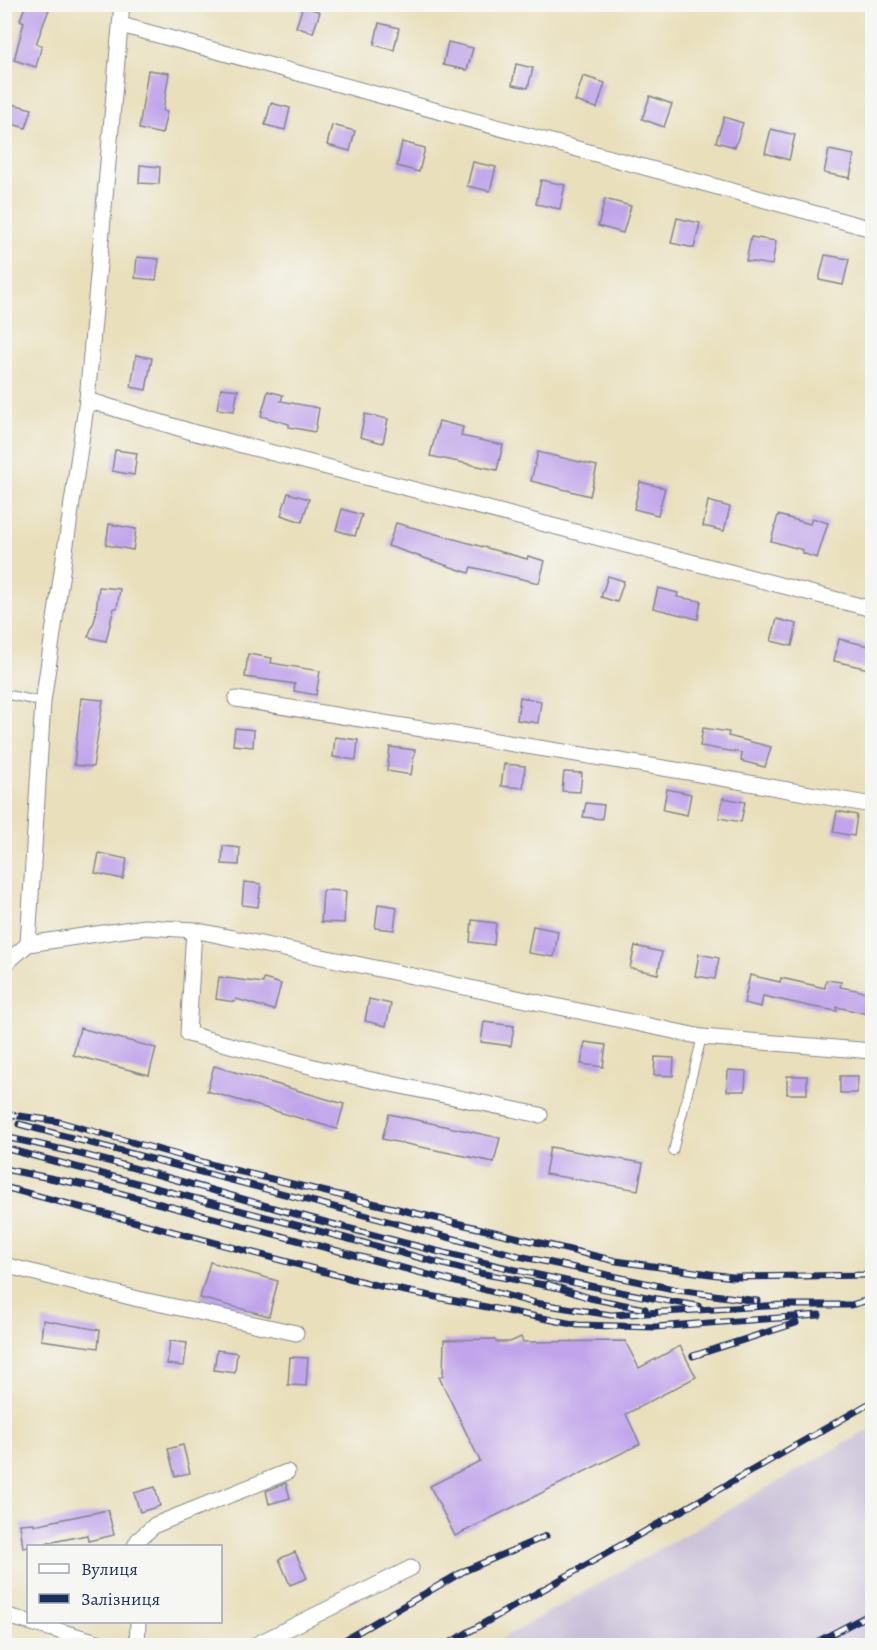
<svg xmlns="http://www.w3.org/2000/svg" width="877" height="1650" font-family="Alegreya,serif">
	<style>
		.industrial { fill: #c9bfd8 }
		.building { fill: #c1a4eb }
		.lines { fill: none; stroke-linecap: round; stroke-linejoin: round }
		.service-casing { stroke: #82878c; stroke-width: 10 }
		.minor-casing { stroke: #82878c; stroke-width: 17 }
		.service { stroke: #fff; stroke-width: 8 }
		.minor { stroke: #fff; stroke-width: 15 }
		.rail-casing { stroke: #1b2f5e; stroke-width: 7 }
		.rail { stroke: #f6f6f2; stroke-width: 4.5; stroke-dasharray: 14; stroke-linecap: butt }
	</style>
	<rect width="100%" height="100%" fill="#f6f6f2"/>
	<filter id="ink" filterUnits="userSpaceOnUse"><feTurbulence type="fractalNoise" baseFrequency=".0167" numOctaves="2"/><feDisplacementMap in="SourceGraphic" scale="12" xChannelSelector="R" yChannelSelector="G"/><feConvolveMatrix kernelMatrix="1 2 1 2 8 2 1 2 1" color-interpolation-filters="sRGB"/></filter>
	<filter id="wash" filterUnits="userSpaceOnUse"><feTurbulence type="fractalNoise" baseFrequency=".008" numOctaves="4" result="noise"/><feDisplacementMap in="SourceGraphic" scale="24" xChannelSelector="R" yChannelSelector="G"/><feGaussianBlur stdDeviation="1.35" result="paint"/><feColorMatrix in="noise" values="0 0 0 0 0 0 0 0 0 0 0 0 0 0 0 0 0 1.4 0 .05"/><feComposite in="paint" operator="in"/></filter>
	<g filter="url(#wash)">
		<rect width="100%" height="100%" fill="#e9dfbb"/>
		<path class="industrial" d="M 872,1428 L 872,1645 L 491,1645 Z"/>
		<g id="blocks">
			<g class="building">
				<path d="M 26,4 L 51,4 L 36,44 L 42,45 L 36,67 L 14,60 L 24,22 L 20,20 Z"/>
				<path d="M 303,6 L 320,12 L 313,33 L 296,27 Z"/>
				<path d="M 379,23 L 399,28 L 394,50 L 374,45 Z"/>
				<path d="M 448,42 L 473,48 L 467,70 L 443,65 Z"/>
				<path d="M 516,64 L 533,68 L 528,88 L 512,85 Z"/>
				<path d="M 148,70 L 169,73 L 163,111 L 167,112 L 162,134 L 139,129 Z"/>
				<path d="M 583,76 L 605,83 L 597,108 L 575,101 Z"/>
				<path d="M 650,96 L 672,104 L 664,127 L 642,119 Z"/>
				<path d="M 4,102 L 32,109 L 26,128 L 4,122 Z"/>
				<path d="M 271,103 L 290,108 L 285,130 L 265,125 Z"/>
				<path d="M 724,117 L 743,123 L 735,147 L 716,142 Z"/>
				<path d="M 332,125 L 355,131 L 350,151 L 327,145 Z"/>
				<path d="M 771,129 L 795,135 L 789,160 L 765,153 Z"/>
				<path d="M 402,142 L 425,148 L 419,172 L 397,166 Z"/>
				<path d="M 829,150 L 854,155 L 850,178 L 824,173 Z"/>
				<path d="M 473,162 L 496,167 L 490,191 L 467,186 Z"/>
				<path d="M 140,165 L 160,167 L 159,184 L 139,183 Z"/>
				<path d="M 541,180 L 565,185 L 560,209 L 536,204 Z"/>
				<path d="M 605,199 L 631,206 L 623,233 L 598,226 Z"/>
				<path d="M 677,218 L 700,223 L 694,248 L 671,243 Z"/>
				<path d="M 751,237 L 776,241 L 772,265 L 746,261 Z"/>
				<path d="M 825,255 L 849,259 L 843,285 L 819,280 Z"/>
				<path d="M 137,257 L 159,259 L 156,280 L 135,278 Z"/>
				<path d="M 136,355 L 152,358 L 146,390 L 131,387 Z"/>
				<path d="M 221,388 L 238,390 L 234,411 L 217,409 Z"/>
				<path d="M 268,391 L 283,395 L 281,401 L 319,408 L 315,432 L 289,427 L 289,424 L 261,416 Z"/>
				<path d="M 365,414 L 388,419 L 383,443 L 360,437 Z"/>
				<path d="M 439,421 L 463,427 L 461,436 L 503,445 L 497,470 L 430,456 Z"/>
				<path d="M 115,450 L 137,453 L 134,475 L 112,471 Z"/>
				<path d="M 538,452 L 597,466 L 590,496 L 531,481 Z"/>
				<path d="M 640,482 L 665,488 L 658,515 L 634,509 Z"/>
				<path d="M 288,493 L 309,499 L 302,522 L 281,515 Z"/>
				<path d="M 708,501 L 730,507 L 724,531 L 703,526 Z"/>
				<path d="M 342,509 L 362,515 L 355,536 L 336,530 Z"/>
				<path d="M 778,515 L 810,524 L 812,518 L 828,523 L 817,558 L 802,553 L 803,550 L 771,541 Z"/>
				<path d="M 396,523 L 527,559 L 528,556 L 545,561 L 539,583 L 471,567 L 469,573 L 388,546 Z"/>
				<path d="M 109,524 L 136,529 L 133,550 L 106,545 Z"/>
				<path d="M 608,576 L 624,581 L 617,602 L 601,597 Z"/>
				<path d="M 99,587 L 120,589 L 117,608 L 114,608 L 106,641 L 88,637 L 95,619 Z"/>
				<path d="M 658,588 L 678,593 L 677,597 L 701,601 L 698,619 L 653,608 Z"/>
				<path d="M 777,619 L 797,624 L 792,646 L 771,641 Z"/>
				<path d="M 839,639 L 873,647 L 873,670 L 834,661 Z"/>
				<path d="M 248,654 L 272,658 L 271,663 L 320,671 L 316,695 L 294,691 L 295,684 L 245,677 Z"/>
				<path d="M 520,697 L 541,701 L 538,723 L 517,720 Z"/>
				<path d="M 81,698 L 103,700 L 93,767 L 74,765 Z"/>
				<path d="M 235,728 L 254,730 L 253,747 L 233,745 Z"/>
				<path d="M 703,728 L 729,732 L 728,736 L 771,747 L 765,767 L 741,761 L 742,753 L 700,746 Z"/>
				<path d="M 335,737 L 358,740 L 356,760 L 333,757 Z"/>
				<path d="M 390,747 L 415,750 L 411,775 L 387,771 Z"/>
				<path d="M 504,764 L 525,766 L 523,788 L 501,786 Z"/>
				<path d="M 564,772 L 582,773 L 580,792 L 562,791 Z"/>
				<path d="M 667,789 L 691,794 L 687,815 L 663,810 Z"/>
				<path d="M 723,798 L 745,802 L 741,822 L 719,818 Z"/>
				<path d="M 586,803 L 604,805 L 602,819 L 583,817 Z"/>
				<path d="M 837,811 L 857,815 L 854,836 L 833,832 Z"/>
				<path d="M 223,846 L 240,848 L 239,865 L 222,864 Z"/>
				<path d="M 99,853 L 127,859 L 123,879 L 95,873 Z"/>
				<path d="M 244,882 L 261,884 L 258,907 L 242,905 Z"/>
				<path d="M 323,890 L 346,891 L 344,923 L 321,922 Z"/>
				<path d="M 378,904 L 397,907 L 394,930 L 375,928 Z"/>
				<path d="M 472,920 L 496,923 L 494,945 L 470,942 Z"/>
				<path d="M 533,926 L 558,931 L 554,957 L 528,953 Z"/>
				<path d="M 635,946 L 662,952 L 658,974 L 630,968 Z"/>
				<path d="M 699,954 L 719,958 L 715,979 L 695,976 Z"/>
				<path d="M 750,975 L 780,982 L 781,978 L 825,988 L 826,980 L 841,982 L 840,987 L 872,993 L 868,1014 L 837,1007 L 837,1011 L 813,1007 L 763,996 L 761,1007 L 744,1003 Z"/>
				<path d="M 219,977 L 263,983 L 264,979 L 281,984 L 274,1010 L 236,999 L 235,1002 L 216,999 Z"/>
				<path d="M 369,999 L 391,1004 L 386,1026 L 365,1021 Z"/>
				<path d="M 484,1022 L 514,1026 L 511,1046 L 481,1042 Z"/>
				<path d="M 80,1028 L 156,1048 L 149,1075 L 73,1055 Z"/>
				<path d="M 585,1042 L 606,1045 L 603,1067 L 581,1064 Z"/>
				<path d="M 655,1057 L 674,1058 L 673,1076 L 654,1075 Z"/>
				<path d="M 214,1066 L 344,1104 L 337,1129 L 207,1091 Z"/>
				<path d="M 728,1070 L 746,1071 L 745,1091 L 727,1091 Z"/>
				<rect x="787" y="1076" width="20" height="18"/>
				<path d="M 840,1076 L 858,1076 L 857,1093 L 840,1093 Z"/>
				<path d="M 389,1114 L 500,1138 L 494,1162 L 382,1139 Z"/>
				<path d="M 550,1147 L 643,1163 L 638,1190 L 545,1174 Z"/>
				<path d="M 210,1262 L 278,1281 L 269,1316 L 200,1298 Z"/>
				<path d="M 43,1320 L 100,1330 L 98,1348 L 41,1340 Z"/>
				<path d="M 521,1337 L 523,1342 L 625,1341 L 639,1368 L 680,1346 L 696,1377 L 626,1414 L 640,1444 L 455,1536 L 430,1486 L 480,1461 L 439,1377 L 443,1375 L 444,1340 L 494,1339 L 496,1342 L 510,1342 Z"/>
				<path d="M 170,1341 L 187,1343 L 184,1366 L 167,1364 Z"/>
				<path d="M 217,1350 L 237,1353 L 235,1373 L 214,1370 Z"/>
				<path d="M 290,1357 L 308,1358 L 306,1386 L 288,1385 Z"/>
				<path d="M 183,1445 L 190,1473 L 175,1476 L 168,1449 Z"/>
				<path d="M 286,1483 L 290,1498 L 269,1504 L 266,1491 Z"/>
				<path d="M 155,1487 L 160,1506 L 140,1512 L 134,1493 Z"/>
				<path d="M 108,1510 L 114,1535 L 88,1541 L 87,1535 L 23,1548 L 20,1524 L 34,1523 L 34,1525 Z"/>
				<path d="M 295,1552 L 307,1578 L 290,1585 L 279,1559 Z"/>
			</g>
		</g>
	</g>
	<g filter="url(#ink)">
		<use href="#blocks" fill-opacity="0" stroke="#82878c" stroke-width="1.5"/>
		<g class="lines">
			<defs>
				<g id="service">
					<path d="M 4,694 L 43,702"/>
					<path d="M 673,1151 L 702,1037"/>
				</g>
				<g id="minor">
					<path d="M 121,25 L 872,229"/>
					<path d="M 87,400 L 192,432 L 872,609"/>
					<path d="M 236,699 L 688,772 L 872,805"/>
					<path d="M 194,930 L 188,1034 L 329,1071 L 540,1115"/>
					<path d="M 28,944 L 43,702 L 87,400 L 122,4"/>
					<path d="M 4,965 L 28,944 L 145,927 L 194,930 L 702,1037 L 872,1051"/>
					<path d="M 4,1265 L 138,1299 L 296,1333"/>
					<path d="M 135,1546 L 138,1540 L 155,1525 L 287,1472"/>
					<path d="M 4,1615 L 111,1646"/>
					<path d="M 137,1646 L 138,1622"/>
					<path d="M 253,1646 L 411,1568"/>
				</g>
			</defs>
			<use href="#service" class="service-casing"/>
			<use href="#minor" class="minor-casing"/>
			<use href="#service" class="service"/>
			<use href="#minor" class="minor"/>
			<defs>
				<g id="rail">
					<path d="M 4,1114 L 56,1121 L 221,1167 L 616,1261 L 732,1277 L 872,1275"/>
					<path d="M 19,1124 L 519,1256 L 678,1290 L 757,1301"/>
					<path d="M 4,1137 C 106,1157 204,1189 303,1216 C 433,1252 565,1284 698,1306"/>
					<path d="M 4,1148 L 474,1272 L 555,1287"/>
					<path d="M 4,1169 L 100,1188 L 535,1303 L 611,1315 L 783,1305 L 851,1305 L 872,1299"/>
					<path d="M 4,1187 L 375,1285 L 578,1325 L 655,1327 L 819,1315"/>
					<path d="M 547,1284 L 590,1298 L 645,1309"/>
					<path d="M 693,1356 L 796,1323"/>
					<path d="M 334,1646 L 464,1571 L 546,1536"/>
					<path d="M 444,1646 L 872,1402"/>
					<path d="M 809,1646 L 872,1613"/>
				</g>
			</defs>
			<use href="#rail" class="rail-casing"/>
			<use href="#rail" class="rail"/>
		</g>
	</g>
	<rect width="877" height="1650" fill="none" stroke="#f6f6f2" stroke-width="24"/>
	<rect x="27" y="1545" width="195" height="78" fill="#f6f6f2" stroke="#9ea6b7" stroke-width="1.5"/>
	<rect x="39" y="1564" width="30" height="9" fill="#ffffff" stroke="#9ea6b7" stroke-width="1.5"/>
	<text x="81" y="1575" font-size="18" fill="#1b2f5e">Вулиця</text>
	<rect x="39" y="1594" width="30" height="9" fill="#1b2f5e" stroke="#9ea6b7" stroke-width="1.5"/>
	<text x="81" y="1605" font-size="18" fill="#1b2f5e">Залізниця</text>
</svg>
